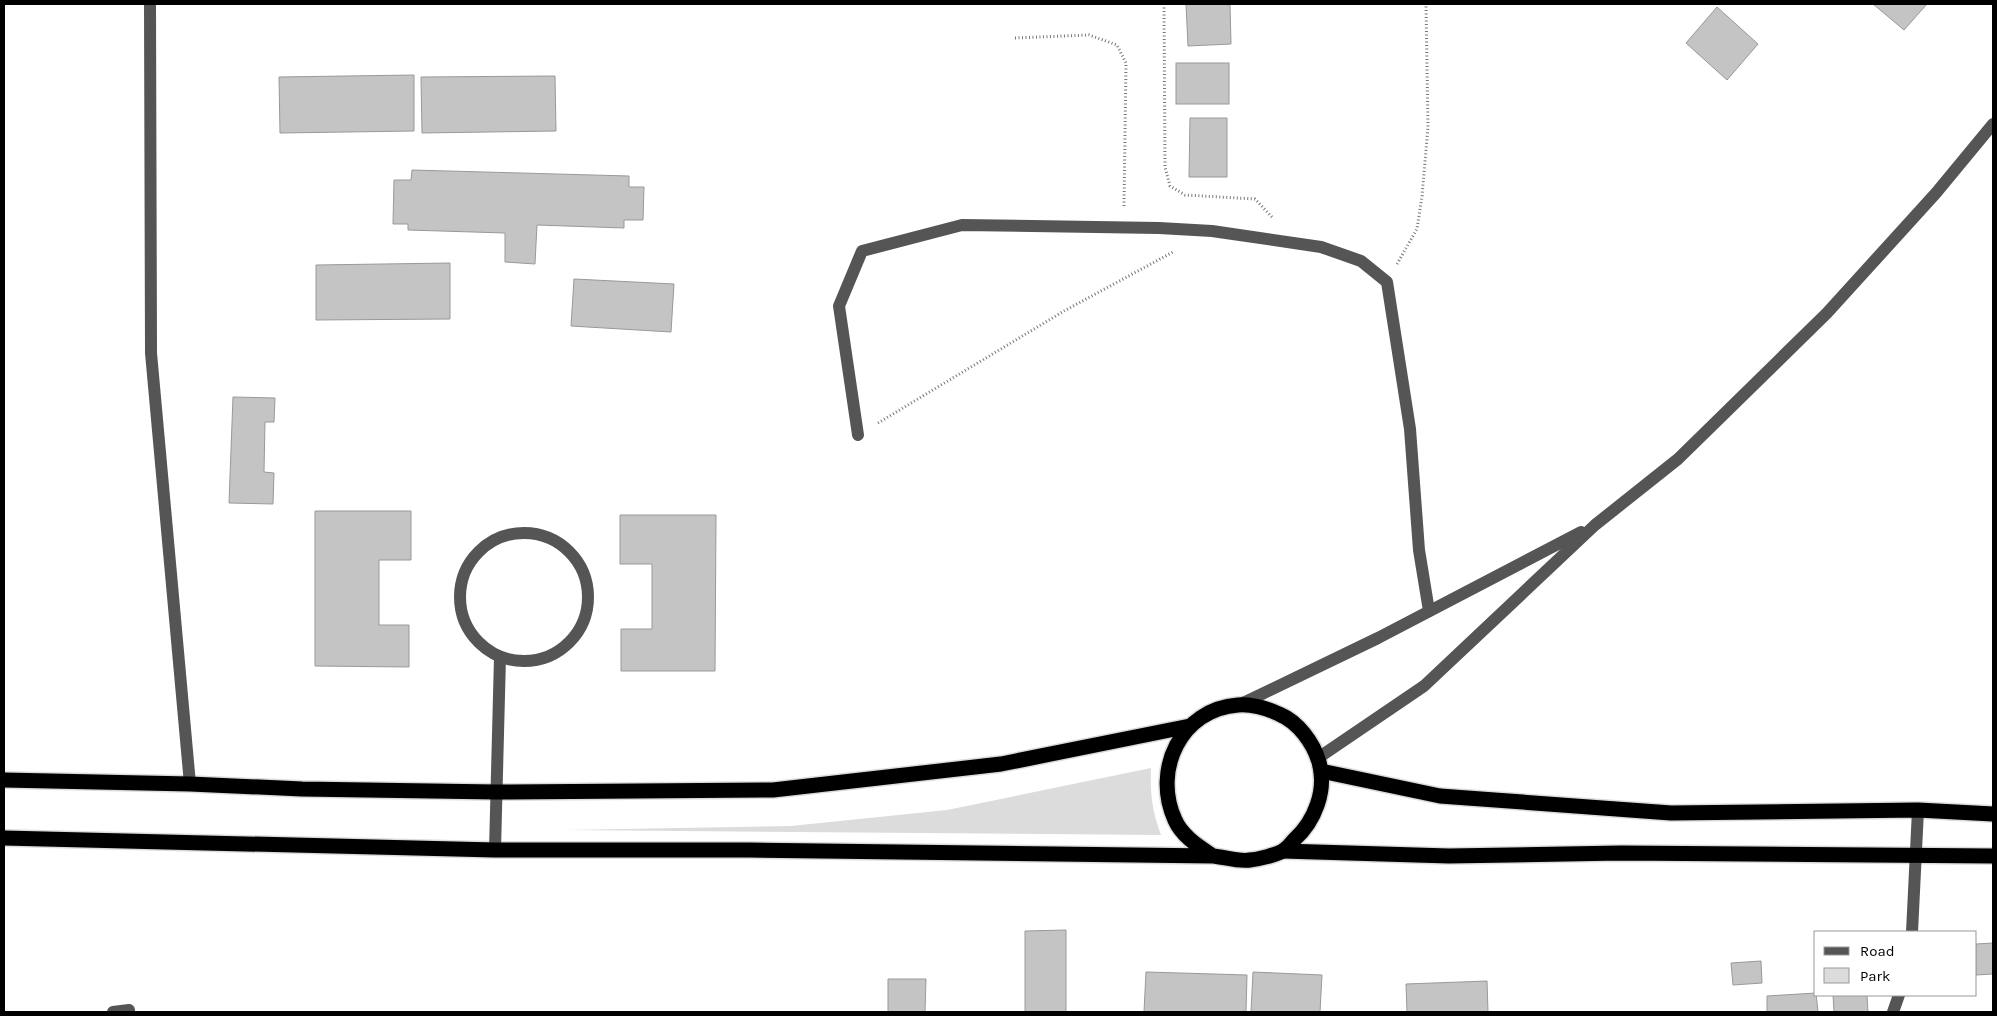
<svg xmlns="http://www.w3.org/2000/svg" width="1997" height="1016" font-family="Karla,sans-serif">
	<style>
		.green { fill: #dcdcdc }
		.building { fill: #c4c4c4; stroke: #999 }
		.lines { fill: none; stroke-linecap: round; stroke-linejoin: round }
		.highway-casing { stroke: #dbdbdb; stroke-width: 18 }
		.path { stroke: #777; stroke-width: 3; stroke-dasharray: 1 2.5; stroke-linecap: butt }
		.minor { stroke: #555; stroke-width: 12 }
		.highway { stroke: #000; stroke-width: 15 }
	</style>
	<rect width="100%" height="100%" fill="#fff"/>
	<path class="green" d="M 1151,768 C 1150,794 1152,810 1161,835 L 566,830 L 791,826 L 947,810 Z"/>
	<g class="building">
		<path d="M 1186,4 L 1230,4 L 1231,44 L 1188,46 Z"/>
		<path d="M 1873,4 L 1927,4 L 1904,30 Z"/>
		<path d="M 1717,7 L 1758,44 L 1727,80 L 1686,43 Z"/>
		<rect x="1176" y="63" width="53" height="41"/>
		<path d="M 414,75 L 414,131 L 280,133 L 279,77 Z"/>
		<path d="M 555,76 L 556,131 L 422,133 L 421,77 Z"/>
		<path d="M 1190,118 L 1227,118 L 1227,177 L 1189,177 Z"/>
		<path d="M 412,170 L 629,176 L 629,187 L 644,187 L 643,220 L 624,220 L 624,228 L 537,225 L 535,264 L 505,262 L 505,233 L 408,230 L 408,224 L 393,224 L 394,180 L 411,180 Z"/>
		<path d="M 450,263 L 450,319 L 316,320 L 316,265 Z"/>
		<path d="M 574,279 L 674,284 L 671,332 L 571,326 Z"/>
		<path d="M 233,397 L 275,398 L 274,422 L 265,422 L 264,472 L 274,473 L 273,504 L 229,503 Z"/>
		<path d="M 315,511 L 411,511 L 411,560 L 379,560 L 379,625 L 409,625 L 409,667 L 315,666 Z"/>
		<path d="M 620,515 L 716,515 L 715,671 L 621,671 L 621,629 L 652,629 L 652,564 L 620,564 Z"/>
		<path d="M 1066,930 L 1066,1012 L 1025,1012 L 1025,931 Z"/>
		<path d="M 1993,943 L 1993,974 L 1976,975 L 1976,944 Z"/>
		<path d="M 1761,961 L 1762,983 L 1733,985 L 1731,963 Z"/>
		<path d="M 1146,972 L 1247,975 L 1246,1012 L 1144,1012 Z"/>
		<path d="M 1253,972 L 1322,975 L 1320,1012 L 1251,1012 Z"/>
		<path d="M 888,979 L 926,979 L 925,1012 L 888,1012 Z"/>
		<path d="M 1487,981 L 1488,1012 L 1407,1012 L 1406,984 Z"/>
		<path d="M 1816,993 L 1818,1012 L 1767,1012 L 1767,996 Z"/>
		<path d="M 1833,995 L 1867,995 L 1868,1012 L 1834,1012 Z"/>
	</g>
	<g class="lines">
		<defs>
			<g id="highway">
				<path d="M 1321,771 L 1440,796 L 1671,813 L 1918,810 L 1993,814"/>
				<path d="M 4,780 L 190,784 L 302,789 L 496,792 L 773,790 L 1001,764 L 1190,726"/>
				<path d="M 4,838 L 495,850 L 749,850 L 1213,856 C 1224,857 1239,862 1250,860 C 1260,859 1275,855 1283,851 C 1287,848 1291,844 1294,840 C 1315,821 1327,790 1319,762 C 1313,742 1298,722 1279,714 C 1266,708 1252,704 1238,705 C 1181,709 1152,770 1175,820 C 1182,836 1198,846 1213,856"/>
				<path d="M 1283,851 L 1449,856 L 1621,853 L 1993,856"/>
			</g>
		</defs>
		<use href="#highway" class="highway-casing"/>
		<g class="path">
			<path d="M 1164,4 L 1165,167 L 1170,186 L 1185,195 L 1255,199 L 1272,217"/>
			<path d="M 1015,38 L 1089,35 L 1117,45 L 1126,63 L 1124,207"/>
			<path d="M 1397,264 L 1417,229 L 1422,196 L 1428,127 L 1426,4"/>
			<path d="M 878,423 L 1064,311 L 1173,252"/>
		</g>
		<g class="minor">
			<path d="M 150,4 L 151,353 L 190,784"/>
			<path d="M 858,435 L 839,306 L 862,251 L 962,225 L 1159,228 L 1212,231 L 1321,247 L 1361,261 L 1387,282 L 1410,429 L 1419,550 L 1429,611"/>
			<circle cx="524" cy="597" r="64"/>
			<path d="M 1239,705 L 1378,638 L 1581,532"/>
			<path d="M 1318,758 L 1424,686 L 1595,525 L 1678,459 L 1827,313 L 1936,193 L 1993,124"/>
			<path d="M 495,850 L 500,657"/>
			<path d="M 1912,932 L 1918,810"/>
			<path d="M 113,1012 L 129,1010 L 129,1012"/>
			<path d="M 1893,1012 L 1899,995"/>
		</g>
		<use href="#highway" class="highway"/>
	</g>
	<rect width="1997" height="1016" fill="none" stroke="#000000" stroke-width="10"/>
	<rect x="1814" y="931" width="162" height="65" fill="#ffffff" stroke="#999999"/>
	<rect x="1824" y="947" width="25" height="8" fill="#555555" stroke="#999999"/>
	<text x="1860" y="956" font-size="15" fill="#000000">Road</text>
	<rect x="1824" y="968" width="25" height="15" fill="#dcdcdc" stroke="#999999"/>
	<text x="1860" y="981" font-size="15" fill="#000000">Park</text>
</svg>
